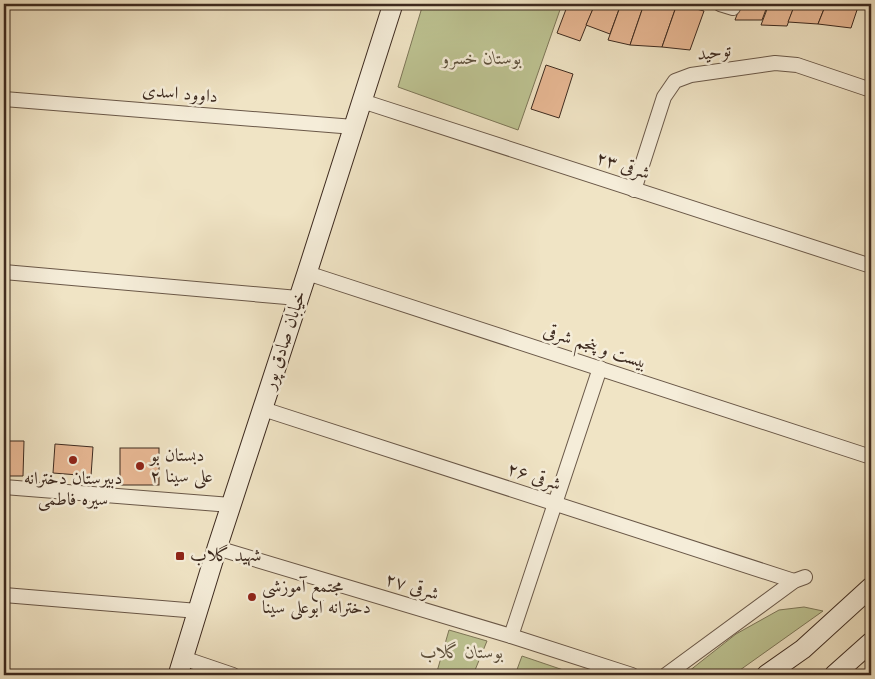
<svg xmlns="http://www.w3.org/2000/svg" width="875" height="679" font-family="'Old Standard TT',Amiri,serif">
	<style>
		.green { fill: #bdc392; stroke: #7d7658 }
		.building { fill: #e8b894; stroke: #3d2a1f }
		.lines { fill: none; stroke-linecap: round; stroke-linejoin: round }
		.street-casing { stroke: #6a5848; stroke-width: 16 }
		.secondary-casing { stroke: #3d2a1f; stroke-width: 21 }
		.street { stroke: #f5edd9; stroke-width: 14 }
		.secondary { stroke: #f5edd9; stroke-width: 19 }
		.poi-dot { fill: #8f2418; stroke: #f5edd9; stroke-width: 2 }
		.labels { text-anchor: middle; dominant-baseline: central; stroke-width: 5; stroke-linejoin: round; paint-order: stroke }
		.street-label { font-size: 18px; fill: #3d2a1f; stroke: #f5edd9 }
		.park-label { font-size: 18px; font-style: italic; fill: #5d503c; stroke: #f5edd9 }
		.poi-label { font-size: 18px; fill: #3d2a1f; stroke: #f5edd9; text-anchor: start }
	</style>
	<rect width="100%" height="100%" fill="#f0e4c5"/>
	<filter id="stains"><feTurbulence type="fractalNoise" baseFrequency=".004" numOctaves="4"/><feColorMatrix values="0 0 0 0 .2 0 0 0 0 .09 0 0 0 0 .02 0 0 0 .5 -.17"/></filter>
	<radialGradient id="worn" r=".72"><stop offset=".6" stop-color="#630" stop-opacity="0"/><stop offset="1" stop-color="#630" stop-opacity=".3"/></radialGradient>
	<g class="green">
		<path d="M 423,4 L 562,4 L 518,130 L 398,87 Z"/>
		<path d="M 804,607 L 823,611 L 733,675 L 684,675 L 736,634 L 779,610 Z"/>
		<path d="M 449,630 L 487,641 L 473,675 L 405,675 L 405,672 L 436,675 Z"/>
		<path d="M 522,656 L 578,675 L 515,675 Z"/>
	</g>
	<g class="building">
		<path d="M 568,4 L 595,4 L 580,41 L 557,33 Z"/>
		<path d="M 595,4 L 621,4 L 610,34 L 586,25 Z"/>
		<path d="M 621,4 L 644,4 L 630,45 L 608,40 Z"/>
		<path d="M 644,4 L 677,4 L 662,47 L 630,45 Z"/>
		<path d="M 677,4 L 704,11 L 690,50 L 662,47 Z"/>
		<path d="M 741,4 L 768,4 L 762,20 L 735,20 Z"/>
		<path d="M 769,4 L 795,4 L 787,26 L 761,25 Z"/>
		<path d="M 795,4 L 826,4 L 818,24 L 788,22 Z"/>
		<path d="M 826,4 L 859,4 L 851,28 L 818,24 Z"/>
		<path d="M 546,65 L 573,74 L 559,118 L 531,109 Z"/>
		<path d="M 4,441 L 24,441 L 23,476 L 4,476 Z"/>
		<path d="M 55,444 L 93,447 L 91,476 L 53,473 Z"/>
		<rect x="120" y="448" width="39" height="37"/>
	</g>
	<g class="lines">
		<defs>
			<g id="street">
				<path d="M 720,4 L 733,8"/>
				<path d="M 4,99 L 354,127"/>
				<path d="M 362,101 L 871,266"/>
				<path d="M 634,190 L 664,97 L 675,81 L 691,75 L 775,63 L 797,65 L 871,90"/>
				<path d="M 4,272 L 298,298"/>
				<path d="M 307,273 L 871,457"/>
				<path d="M 263,409 L 794,581"/>
				<path d="M 4,487 L 231,505"/>
				<path d="M 217,548 L 511,636 L 632,675"/>
				<path d="M 4,595 L 198,611"/>
				<path d="M 511,636 L 600,368"/>
				<path d="M 183,658 L 233,675"/>
				<path d="M 666,675 L 794,581 L 805,577"/>
			</g>
			<g id="secondary">
				<path d="M 178,675 L 217,548 L 307,273 L 393,4"/>
				<path d="M 766,675 L 803,649 L 871,587"/>
				<path d="M 834,675 L 871,642"/>
			</g>
		</defs>
		<use href="#street" class="street-casing"/>
		<use href="#secondary" class="secondary-casing"/>
		<use href="#street" class="street"/>
		<use href="#secondary" class="secondary"/>
	</g>
	<g class="poi-dot">
		<circle cx="73" cy="460" r="5"/>
		<circle cx="140" cy="466" r="5"/>
		<rect x="175" y="551" width="10" height="10" rx="2.5"/>
		<circle cx="252" cy="597" r="5"/>
	</g>
	<g class="labels">
		<g class="street-label">
			<text transform="translate(714 53) rotate(-8)">توحید</text>
			<text transform="translate(180 94) rotate(5)">داوود اسدی</text>
			<text transform="translate(623 166) rotate(18)">۲۳ شرقی</text>
			<text transform="translate(285 340) rotate(-72)">خیابان صادق پور</text>
			<text transform="translate(595 347) rotate(18)">بیست و پنجم شرقی</text>
			<text transform="translate(534 477) rotate(18)">۲۶ شرقی</text>
			<text transform="translate(412 587) rotate(17)">۲۷ شرقی</text>
		</g>
		<g class="park-label">
			<text x="482" y="59">بوستان خسرو</text>
			<text x="462" y="653">بوستان گلاب</text>
		</g>
		<g class="poi-label">
			<text x="150" y="456">دبستان بو<tspan x="150" dy="21">علی سینا ۲</tspan></text>
			<text x="73" y="479" text-anchor="middle">دبیرستان دخترانه<tspan x="73" dy="21">سیره فاطمی</tspan></text>
			<text x="190" y="556">شهید گلاب</text>
			<text x="262" y="587">مجتمع آموزشی<tspan x="262" dy="21">دخترانه ابوعلی سینا</tspan></text>
		</g>
	</g>
	<rect width="875" height="679" fill="none" stroke="#f0e4c5" stroke-width="20"/>
	<rect x="5" y="5" width="865" height="669" fill="none" stroke="#3d2a1f" stroke-width="2.5"/>
	<rect x="10" y="10" width="855" height="659" fill="none" stroke="#3d2a1f"/>
	<rect width="100%" height="100%" filter="url(#stains)"/>
	<rect width="100%" height="100%" fill="url(#worn)"/>
</svg>
